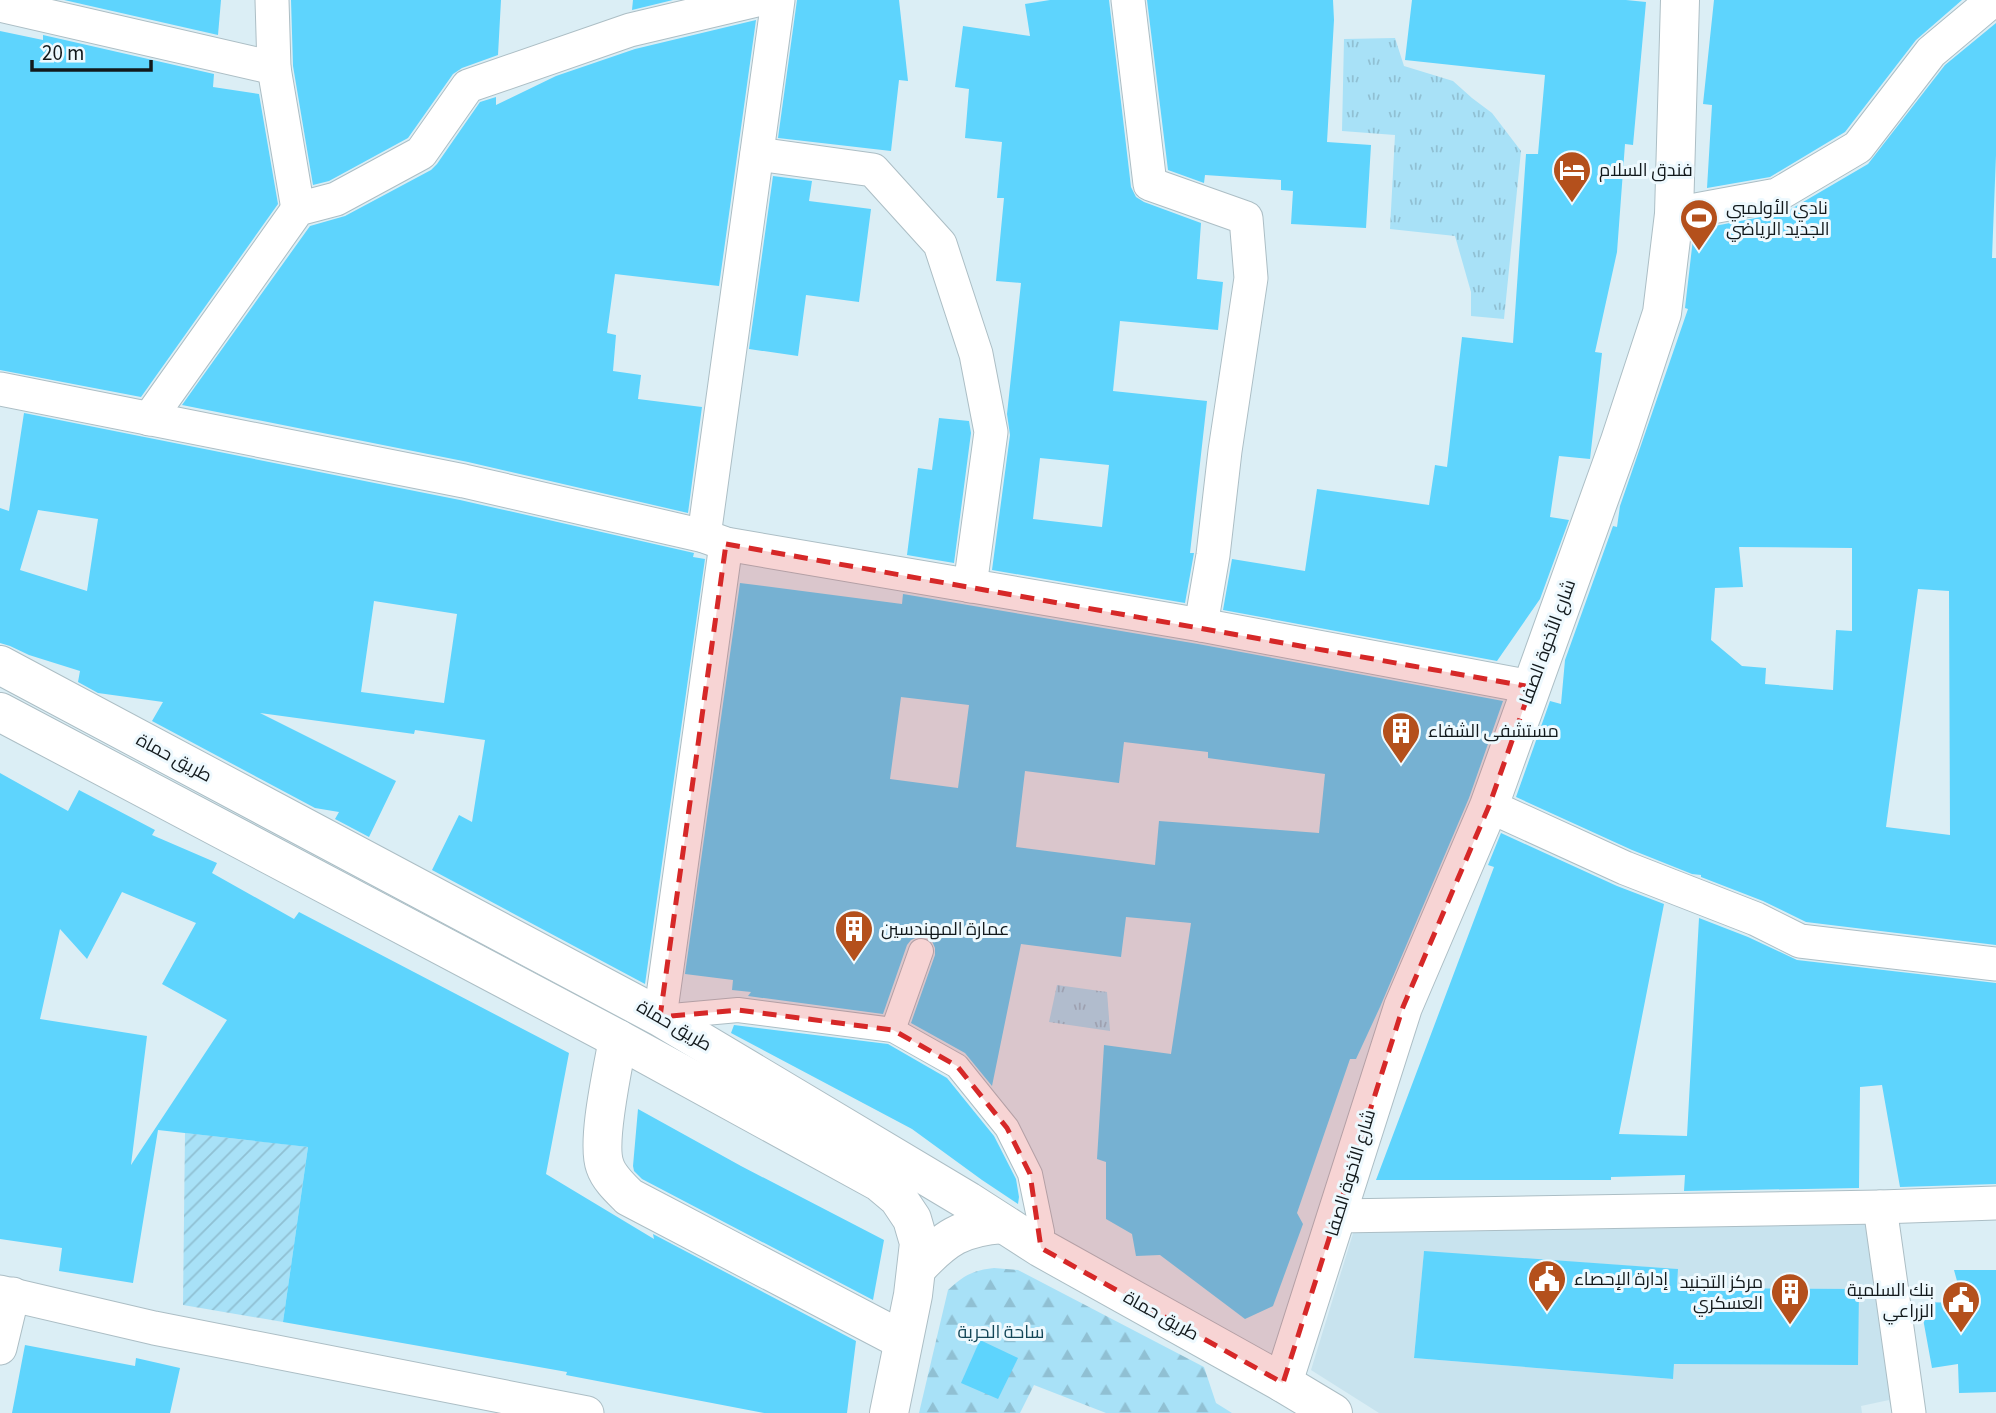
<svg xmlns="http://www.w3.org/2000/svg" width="1996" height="1413" font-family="'Source Sans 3',Cairo,sans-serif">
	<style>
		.built { fill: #c8e3ee; fill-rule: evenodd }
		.forest { fill: url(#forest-firs) }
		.park { fill: url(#park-tufts) }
		.garden { fill: url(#garden-furrows) }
		.building { fill: #5ed4fd; fill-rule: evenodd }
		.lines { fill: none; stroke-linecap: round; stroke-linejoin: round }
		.pedestrian-casing { stroke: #acbec5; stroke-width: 26 }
		.minor-casing { stroke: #acbec5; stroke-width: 35 }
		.tertiary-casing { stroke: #acbec5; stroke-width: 40 }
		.secondary-casing { stroke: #acbec5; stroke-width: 40 }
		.primary-casing { stroke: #acbec5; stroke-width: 40 }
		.pedestrian { stroke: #fff; stroke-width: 24 }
		.minor { stroke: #fff; stroke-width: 33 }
		.tertiary { stroke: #fff; stroke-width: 38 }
		.secondary { stroke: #fff; stroke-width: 38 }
		.primary { stroke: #fff; stroke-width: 38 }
		.marked { fill: #d62828; fill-opacity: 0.2; stroke: #d62828; stroke-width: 5; stroke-dasharray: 14 9; stroke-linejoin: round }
		.labels { text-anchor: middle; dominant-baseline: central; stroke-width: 6; stroke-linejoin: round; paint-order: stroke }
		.poi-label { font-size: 18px; fill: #12191c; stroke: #eef9fe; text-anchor: start }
		.street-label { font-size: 18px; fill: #12191c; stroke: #eef9fe }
		.park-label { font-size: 18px; fill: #144758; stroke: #eef9fe }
	</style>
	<defs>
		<pattern id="forest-firs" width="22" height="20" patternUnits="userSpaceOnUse" patternTransform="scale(1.75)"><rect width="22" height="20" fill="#a8e1f7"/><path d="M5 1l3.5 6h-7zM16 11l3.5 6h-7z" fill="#90c0d3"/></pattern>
		<pattern id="park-tufts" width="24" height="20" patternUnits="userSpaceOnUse" patternTransform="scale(1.75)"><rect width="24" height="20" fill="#a8e1f7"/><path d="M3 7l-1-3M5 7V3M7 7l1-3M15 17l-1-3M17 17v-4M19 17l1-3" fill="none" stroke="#90c0d3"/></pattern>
		<pattern id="garden-furrows" width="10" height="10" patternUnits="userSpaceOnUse" patternTransform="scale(1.75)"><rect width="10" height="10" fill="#a8e1f7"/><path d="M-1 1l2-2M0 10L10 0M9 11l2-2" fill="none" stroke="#90c0d3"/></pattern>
	</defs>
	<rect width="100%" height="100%" fill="#dbeef5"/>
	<path class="built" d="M 1872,1222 L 1901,1413 L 1892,1413 L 1889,1400 L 1861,1406 L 1862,1413 L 1379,1413 L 1311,1370 L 1355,1227 ZM 1424,1252 L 1678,1269 L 1673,1379 L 1414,1358 ZM 1723,1288 L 1858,1289 L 1859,1289 L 1722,1364 Z"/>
	<path class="forest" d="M 994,1268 L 1018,1270 L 1204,1367 L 1216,1403 L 1232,1413 L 1106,1413 L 1034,1385 L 1020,1413 L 919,1413 L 948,1290 C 963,1276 973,1270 994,1268 Z"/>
	<g class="park">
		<path d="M 1395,38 L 1404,66 L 1453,81 L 1472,98 L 1492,113 L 1521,151 L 1504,319 L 1471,316 L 1471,292 L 1455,236 L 1390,229 L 1395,135 L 1342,131 L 1344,39 Z"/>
		<path d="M 1057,985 L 1107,992 L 1110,1031 L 1049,1022 Z"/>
	</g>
	<path class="garden" d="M 185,1133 L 308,1147 L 283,1322 L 183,1305 Z"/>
	<g class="building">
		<path d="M 64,0 L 221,0 L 218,35 Z"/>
		<path d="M 291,0 L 501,0 L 498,55 L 462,68 L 453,74 L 408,138 L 329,181 L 313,185 L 293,66 Z"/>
		<path d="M 633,0 L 673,0 L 632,10 Z"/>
		<path d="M 797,0 L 899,0 L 908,81 L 899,80 L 891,151 L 778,138 Z"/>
		<path d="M 1050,0 L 1109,0 L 1131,187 L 1136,197 L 1144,202 L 1201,223 L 1197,279 L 1223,282 L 1218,330 L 1120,321 L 1113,391 L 1207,401 L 1190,553 L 1194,553 L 1185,603 L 992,570 L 1010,435 L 1007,414 L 1021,283 L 996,281 L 1004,198 L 997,198 L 1002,142 L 965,138 L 969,89 L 955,87 L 963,26 L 1030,36 L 1025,4 ZM 1040,458 L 1109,465 L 1102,527 L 1033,519 Z"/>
		<path d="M 1147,0 L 1333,0 L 1334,20 L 1327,142 L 1371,145 L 1366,228 L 1291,224 L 1293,191 L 1281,190 L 1281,180 L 1205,175 L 1204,183 L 1168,170 Z"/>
		<path d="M 1412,0 L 1626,0 L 1646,2 L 1633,145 L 1625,144 L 1617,252 L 1595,352 L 1602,353 L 1590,459 L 1559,456 L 1550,517 L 1569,520 L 1540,599 L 1497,661 L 1223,610 L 1232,559 L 1305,571 L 1317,489 L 1429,505 L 1435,465 L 1447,467 L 1462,337 L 1513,343 L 1526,154 L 1538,154 L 1545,75 L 1405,60 Z"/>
		<path d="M 1714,0 L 1962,0 L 1916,40 L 1845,132 L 1770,177 L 1707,188 L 1712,105 L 1703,104 Z"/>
		<path d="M 756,20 L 719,286 L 615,274 L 607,333 L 616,335 L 613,371 L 641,375 L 638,399 L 702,407 L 688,513 L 468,462 L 182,405 L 310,226 L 345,216 L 431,170 L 437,164 L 480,102 L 496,97 L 496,105 L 556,76 L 635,49 Z"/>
		<path d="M 1996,23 L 1996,155 L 1992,258 L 1996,258 L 1996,945 L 1806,922 L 1763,901 L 1701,877 L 1701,875 L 1692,874 L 1632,850 L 1516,797 L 1550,701 L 1561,704 L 1565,660 L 1613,526 L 1617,527 L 1620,506 L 1688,309 L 1685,308 L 1694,230 L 1786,212 L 1868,164 L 1945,65 ZM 1739,547 L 1852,548 L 1852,631 L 1836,630 L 1833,690 L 1765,684 L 1766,668 L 1742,666 L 1711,640 L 1715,588 L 1743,587 ZM 1918,589 L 1949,591 L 1950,835 L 1886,827 Z"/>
		<path d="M 0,31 L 43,40 L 43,35 L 214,74 L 213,87 L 259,94 L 278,204 L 141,397 L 0,370 Z"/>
		<path d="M 773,176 L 812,181 L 809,201 L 871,209 L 859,302 L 806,295 L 798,356 L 749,349 Z"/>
		<path d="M 24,413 L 460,500 L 694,553 L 693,557 L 705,559 L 645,984 L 432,870 L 459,815 L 472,822 L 485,740 L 415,730 L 414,734 L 260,713 L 396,781 L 369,837 L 335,819 L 339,812 L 315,808 L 152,721 L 163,702 L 98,693 L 78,682 L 80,671 L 29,655 L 10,646 L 0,643 L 0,508 L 9,511 ZM 38,510 L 98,519 L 87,591 L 20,570 ZM 374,601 L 457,614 L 444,703 L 361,692 Z"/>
		<path d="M 939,418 L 969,421 L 971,433 L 954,563 L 907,555 L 918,468 L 932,470 Z"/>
		<path d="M 740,583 L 902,604 L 903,594 L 1198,644 L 1503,701 L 1469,798 L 1380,1007 L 1356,1059 L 1350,1059 L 1297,1213 L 1303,1224 L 1273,1306 L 1245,1319 L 1160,1255 L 1136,1256 L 1132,1234 L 1106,1219 L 1106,1162 L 1097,1159 L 1104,1045 L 1171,1054 L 1191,923 L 1126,917 L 1121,957 L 1021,944 L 992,1086 L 965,1053 L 911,1023 L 935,955 L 935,948 L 932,941 L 927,937 L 918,937 L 911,940 L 907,945 L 883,1014 L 748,996 L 751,992 L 732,990 L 733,980 L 685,974 ZM 901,697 L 969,705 L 958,788 L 890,779 ZM 1124,742 L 1208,752 L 1208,758 L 1325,774 L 1319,833 L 1159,821 L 1155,865 L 1016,847 L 1025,771 L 1119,783 Z"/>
		<path d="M 0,773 L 68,811 L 79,790 L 155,830 L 152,835 L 217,863 L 212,873 L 294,919 L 299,912 L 569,1053 L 546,1174 L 654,1239 L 653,1234 L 856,1341 L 847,1413 L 764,1413 L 566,1375 L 567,1372 L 283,1322 L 308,1147 L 158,1130 L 133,1283 L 59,1271 L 62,1248 L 0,1239 ZM 122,892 L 196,923 L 162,984 L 227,1020 L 131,1165 L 147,1036 L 40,1019 L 60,929 L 87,959 Z"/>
		<path d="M 1501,833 L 1617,886 L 1664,904 L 1619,1134 L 1687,1136 L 1699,918 L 1748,937 L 1797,960 L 1996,983 L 1996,1184 L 1900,1187 L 1882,1085 L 1860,1087 L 1859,1188 L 1684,1191 L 1685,1175 L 1611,1177 L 1611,1180 L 1376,1180 L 1494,867 L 1488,865 Z"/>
		<path d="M 734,1025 L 888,1044 L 947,1078 L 994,1136 L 1016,1179 L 1019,1197 L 1018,1204 L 982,1180 L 912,1129 L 731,1033 Z"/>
		<path d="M 638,1109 L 741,1166 L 884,1240 L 873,1300 L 642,1179 L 634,1171 L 633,1166 Z"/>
		<path d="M 1424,1251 L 1678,1269 L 1677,1288 L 1859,1289 L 1858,1365 L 1674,1364 L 1673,1379 L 1414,1358 Z"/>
		<path d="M 1954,1270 L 1996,1270 L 1996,1392 L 1959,1393 L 1958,1364 L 1932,1368 L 1920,1302 L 1963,1303 Z"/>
		<path d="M 980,1340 L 1018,1358 L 998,1399 L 961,1383 Z"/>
		<path d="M 25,1345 L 135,1366 L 136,1358 L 180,1368 L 170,1413 L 12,1413 Z"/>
	</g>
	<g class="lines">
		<defs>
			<g id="pedestrian">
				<path d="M 661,1017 L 738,1010 L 893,1030 L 957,1066 L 1007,1128 L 1030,1174 L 1042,1232 L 1041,1248"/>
				<path d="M 893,1030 L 921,951"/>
			</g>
			<g id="minor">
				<path d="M 272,0 L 274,68 L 298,209"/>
				<path d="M 1128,0 L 1150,184 L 1246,218 L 1251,278 L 1225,451 L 1213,555 L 1201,625"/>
				<path d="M 0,5 L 274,68"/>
				<path d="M 757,154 L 873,170 L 940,244 L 976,354 L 991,432 L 970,586"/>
				<path d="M 1674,214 L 1777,195 L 1858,147 L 1931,52 L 1993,0"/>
				<path d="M 0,389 L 464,481 L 704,536 L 726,544 L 1201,625 L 1531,687"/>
				<path d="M 149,419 L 298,209 L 336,199 L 421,153 L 468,86 L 630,30 L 757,0"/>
				<path d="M 704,536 L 778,0"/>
				<path d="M 1489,806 L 1625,868 L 1756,919 L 1800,941 L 1996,964"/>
				<path d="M 660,1017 L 726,544"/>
				<path d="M 1880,1207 L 1909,1413"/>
				<path d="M 1338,1216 L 1880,1207 L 1996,1203"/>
				<path d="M 0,1292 L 154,1328 L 587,1413"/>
				<path d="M 0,1348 L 13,1294"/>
			</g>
			<path id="tertiary" d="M 618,1039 C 613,1068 596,1142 605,1166 C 609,1178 620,1188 629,1197 L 902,1340"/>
			<path id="secondary" d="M 1283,1383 L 1403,1007 L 1489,806 L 1620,441 L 1662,313 L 1674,214 L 1680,0"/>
			<g id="primary">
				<path d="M 0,665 L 660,1017 L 968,1201 L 1041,1248 L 1283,1383 L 1333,1413"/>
				<path d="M 0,712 L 618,1039 L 879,1182 L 898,1198 L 912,1219 L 919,1243 L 913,1295 L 889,1413"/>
				<path d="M 917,1268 C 945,1238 961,1227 1003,1224"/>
			</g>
		</defs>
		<use href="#pedestrian" class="pedestrian-casing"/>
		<use href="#minor" class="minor-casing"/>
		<use href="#tertiary" class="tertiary-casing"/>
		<use href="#secondary" class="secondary-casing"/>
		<use href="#primary" class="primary-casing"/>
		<use href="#pedestrian" class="pedestrian"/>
		<use href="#minor" class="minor"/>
		<use href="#tertiary" class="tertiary"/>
		<use href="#secondary" class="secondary"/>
		<use href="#primary" class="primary"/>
	</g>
	<path class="marked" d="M 726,544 L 1531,687 L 1489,806 L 1403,1007 L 1283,1383 L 1041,1248 L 1030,1174 L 1007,1128 L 957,1066 L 893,1030 L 738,1010 L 660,1017 Z"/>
	<defs>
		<symbol id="hotel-pin" viewBox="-11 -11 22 30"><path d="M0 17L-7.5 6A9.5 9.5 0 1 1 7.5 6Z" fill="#b4501c" stroke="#eef9fe"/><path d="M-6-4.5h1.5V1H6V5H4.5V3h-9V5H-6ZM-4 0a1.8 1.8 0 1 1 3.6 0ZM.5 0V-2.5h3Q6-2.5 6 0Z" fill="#fff"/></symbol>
		<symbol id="stadium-pin" viewBox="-11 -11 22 30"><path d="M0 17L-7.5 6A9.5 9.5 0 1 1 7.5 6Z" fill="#b4501c" stroke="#eef9fe"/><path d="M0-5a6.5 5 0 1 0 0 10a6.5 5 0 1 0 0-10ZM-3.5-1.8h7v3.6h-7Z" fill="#fff"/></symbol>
		<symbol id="building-pin" viewBox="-11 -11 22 30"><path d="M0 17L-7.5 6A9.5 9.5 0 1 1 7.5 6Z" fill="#b4501c" stroke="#eef9fe"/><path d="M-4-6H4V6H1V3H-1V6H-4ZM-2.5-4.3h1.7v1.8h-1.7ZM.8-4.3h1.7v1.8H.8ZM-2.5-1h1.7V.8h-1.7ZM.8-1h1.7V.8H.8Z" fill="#fff"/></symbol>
		<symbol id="civic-pin" viewBox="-11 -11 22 30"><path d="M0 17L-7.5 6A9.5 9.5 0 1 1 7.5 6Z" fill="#b4501c" stroke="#eef9fe"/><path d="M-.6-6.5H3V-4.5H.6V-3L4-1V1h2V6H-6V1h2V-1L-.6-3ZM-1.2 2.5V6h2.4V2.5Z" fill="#fff"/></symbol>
	</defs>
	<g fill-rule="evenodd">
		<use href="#hotel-pin" x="1550" y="148" width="44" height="60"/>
		<use href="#stadium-pin" x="1677" y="196" width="44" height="60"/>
		<use href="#building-pin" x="1379" y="709" width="44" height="60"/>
		<use href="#building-pin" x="832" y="907" width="44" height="60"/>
		<use href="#civic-pin" x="1525" y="1257" width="44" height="60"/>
		<use href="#building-pin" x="1768" y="1270" width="44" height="60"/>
		<use href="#civic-pin" x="1939" y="1278" width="44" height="60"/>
	</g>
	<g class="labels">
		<g class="poi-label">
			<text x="1599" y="170">فندق السلام</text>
			<text x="1726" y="208">نادي الأولمبي<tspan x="1726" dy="21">الجديد الرياضي</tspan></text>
			<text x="1428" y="731">مستشفى الشفاء</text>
			<text x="881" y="929">عمارة المهندسين</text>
			<text x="1574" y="1279">إدارة الإحصاء</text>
			<text x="1763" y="1282" text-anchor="end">مركز التجنيد<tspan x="1763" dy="21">العسكري</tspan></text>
			<text x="1934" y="1290" text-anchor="end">بنك السلمية<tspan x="1934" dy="21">الزراعي</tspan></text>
		</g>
		<g class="street-label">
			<text transform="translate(1548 642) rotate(-70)">شارع الأخوة الصفا</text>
			<text transform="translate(174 758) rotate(28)">طريق حماة</text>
			<text transform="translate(674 1026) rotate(30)">طريق حماة</text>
			<text transform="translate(1351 1173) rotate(-73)">شارع الأخوة الصفا</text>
			<text transform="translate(1161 1316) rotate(29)">طريق حماة</text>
		</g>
		<g class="park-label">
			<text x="1001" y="1332">ساحة الحرية</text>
		</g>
	</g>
	<path d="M32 60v10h119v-10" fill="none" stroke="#12191c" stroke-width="3.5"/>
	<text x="42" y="60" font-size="21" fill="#12191c" stroke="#eef9fe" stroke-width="5" paint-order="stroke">20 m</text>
</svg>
